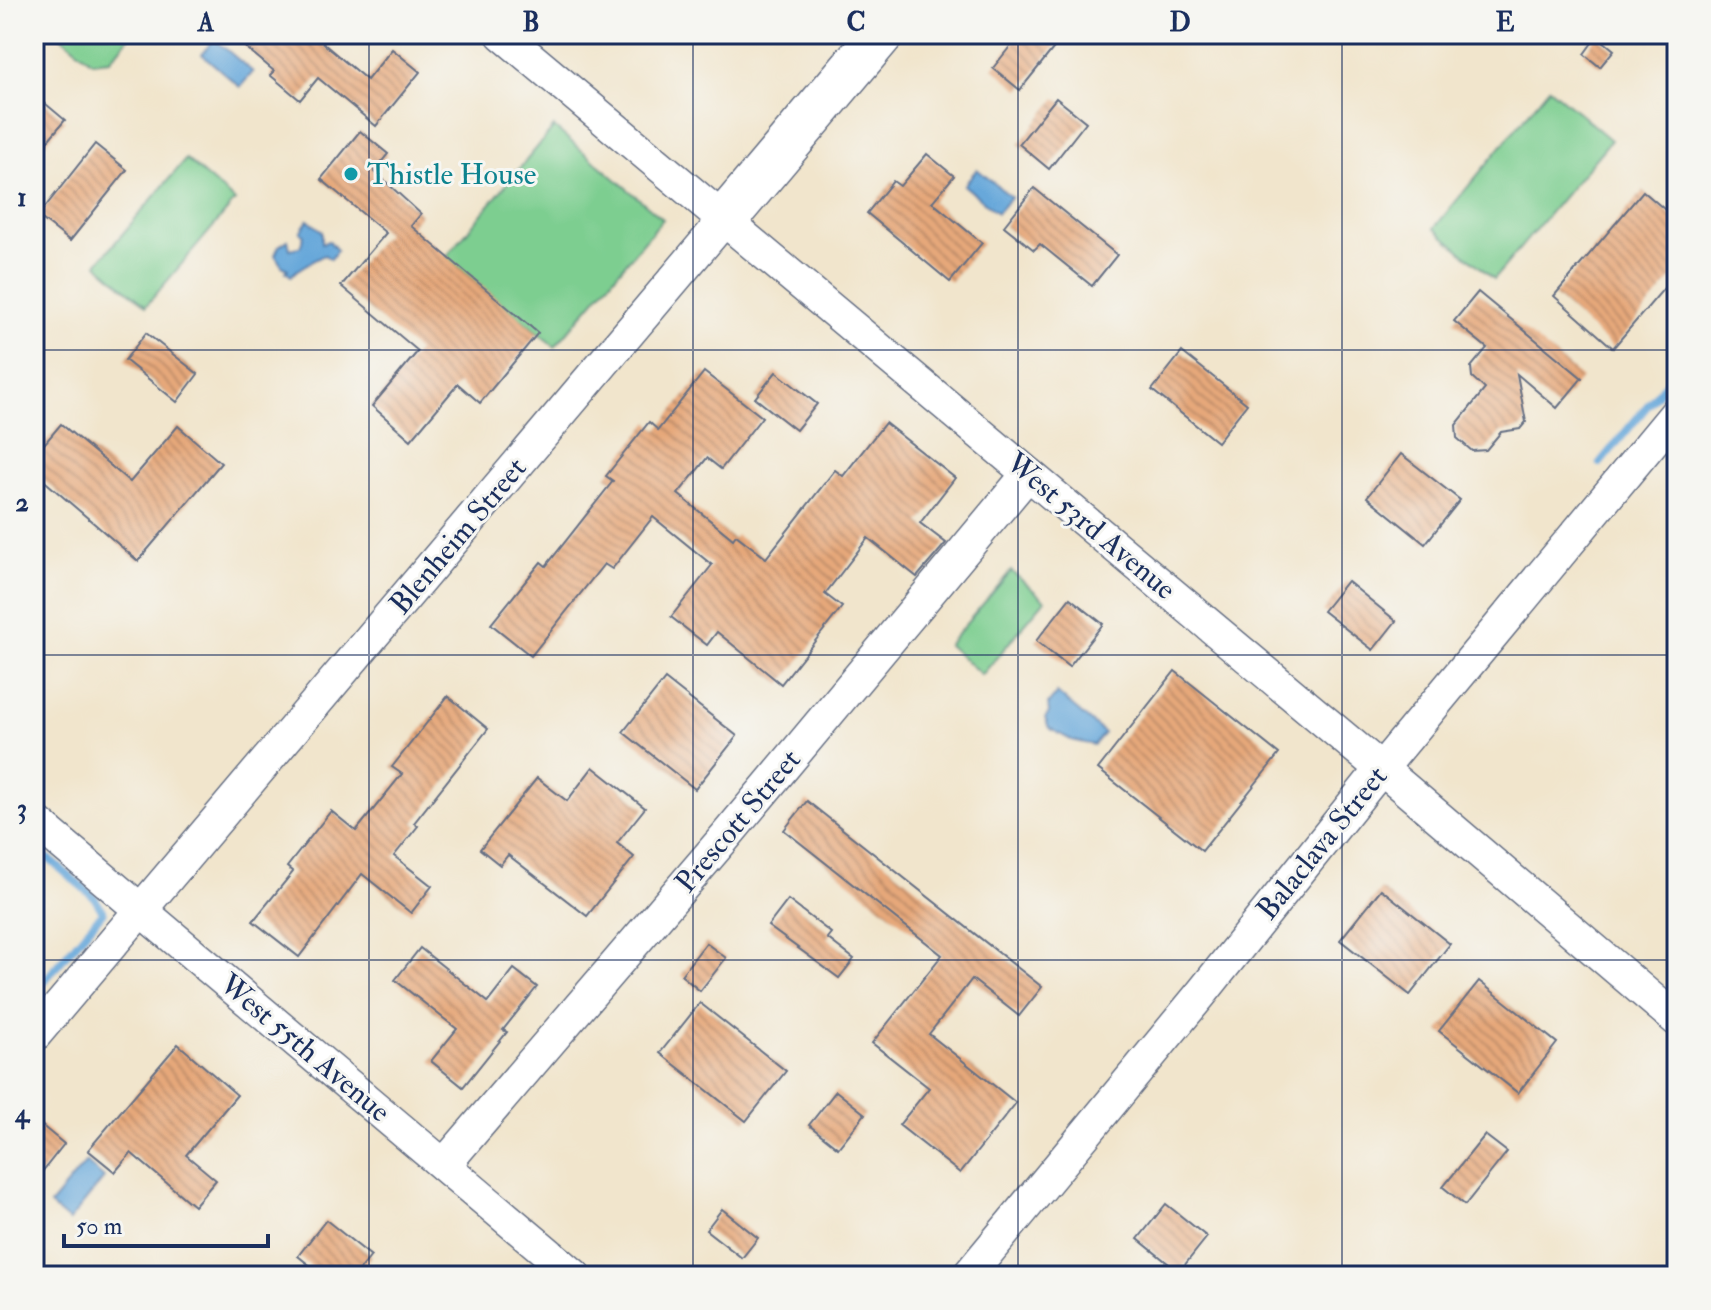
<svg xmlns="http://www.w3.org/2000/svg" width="1711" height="1310" font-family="'IM FELL Double Pica',serif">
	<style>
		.green { fill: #7dce90; stroke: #4c7e77; stroke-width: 2 }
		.water { fill: #67a8da; stroke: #416c9c; stroke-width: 2 }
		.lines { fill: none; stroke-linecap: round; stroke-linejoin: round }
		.stream { stroke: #67a8da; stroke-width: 8 }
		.building { fill: url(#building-back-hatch) }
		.street-casing { stroke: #666f84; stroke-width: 35 }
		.secondary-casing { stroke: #666f84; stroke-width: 47 }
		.street { stroke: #fff; stroke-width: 32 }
		.secondary { stroke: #fff; stroke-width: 44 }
		.grid { fill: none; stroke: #1b2f5e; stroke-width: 2; stroke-opacity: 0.55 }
		.culture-dot { fill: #0f9aa8; stroke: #f6f6f2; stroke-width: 3 }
		.labels { text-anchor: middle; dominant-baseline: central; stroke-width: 6; stroke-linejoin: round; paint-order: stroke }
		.culture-label { font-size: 30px; fill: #0d838f; stroke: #f6f6f2; text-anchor: start }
		.street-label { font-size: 30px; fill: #1b2f5e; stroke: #f6f6f2 }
		.neatline { fill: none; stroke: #1b2f5e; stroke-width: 3 }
		.grid-label { font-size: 26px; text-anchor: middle; font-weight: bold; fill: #1b2f5e }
	</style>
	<defs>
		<pattern id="building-back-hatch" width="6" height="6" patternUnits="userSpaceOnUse" patternTransform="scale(2)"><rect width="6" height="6" fill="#e6a87a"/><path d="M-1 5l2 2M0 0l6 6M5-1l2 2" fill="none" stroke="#ba8967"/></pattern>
	</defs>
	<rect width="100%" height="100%" fill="#f6f6f2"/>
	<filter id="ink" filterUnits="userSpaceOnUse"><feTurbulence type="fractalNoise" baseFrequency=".0125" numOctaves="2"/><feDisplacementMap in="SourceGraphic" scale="16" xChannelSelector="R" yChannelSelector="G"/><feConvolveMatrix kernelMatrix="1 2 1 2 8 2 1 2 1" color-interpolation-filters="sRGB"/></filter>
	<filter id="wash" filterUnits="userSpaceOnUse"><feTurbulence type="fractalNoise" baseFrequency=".006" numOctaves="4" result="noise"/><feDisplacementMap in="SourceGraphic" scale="32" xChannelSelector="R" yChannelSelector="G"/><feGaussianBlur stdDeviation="1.8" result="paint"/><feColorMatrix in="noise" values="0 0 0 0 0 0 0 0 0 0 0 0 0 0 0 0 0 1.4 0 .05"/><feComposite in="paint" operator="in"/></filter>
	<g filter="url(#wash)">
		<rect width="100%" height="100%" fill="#f1e5cc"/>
		<g class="green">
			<path d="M 58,34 L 132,34 L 110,60 L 92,62 Z"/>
			<path d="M 1549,88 L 1611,140 L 1494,279 L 1434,228 Z"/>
			<path d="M 554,127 L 663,219 L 555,347 L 446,257 Z"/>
			<path d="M 186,159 L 235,201 L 146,306 L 97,264 Z"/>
			<path d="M 1011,571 L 1045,600 L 982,675 L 948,645 Z"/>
		</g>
		<g class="water">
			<path d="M 214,39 L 253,72 L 240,87 L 202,54 Z"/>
			<path d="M 977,169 L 1011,197 L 997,213 L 964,185 Z"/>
			<path d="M 308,220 L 322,231 L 322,243 L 329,241 L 337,250 L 331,259 L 324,255 C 312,262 301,265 291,276 L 286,272 L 288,269 L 282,266 L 275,255 L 279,246 L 288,240 L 290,249 L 300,247 L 304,236 L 300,232 Z"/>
			<path d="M 1057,693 L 1104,733 L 1094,745 L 1071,740 L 1049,728 L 1045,718 L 1049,713 L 1048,704 Z"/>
			<path d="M 86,1162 L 104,1178 L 69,1221 L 50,1205 Z"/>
		</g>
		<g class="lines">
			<g class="stream">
				<path d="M 1600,463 L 1677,370"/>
				<path d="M 34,846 L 35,847"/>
				<path d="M 34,993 L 103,912 L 94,897 L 49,859"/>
			</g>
		</g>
		<g id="blocks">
			<g class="building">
				<path d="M 230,34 L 312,34 L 367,80 L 392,49 L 420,72 L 376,126 L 318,78 L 300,100 L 270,75 L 274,71 Z"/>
				<path d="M 1020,34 L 1065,34 L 1020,90 L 993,68 Z"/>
				<path d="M 1597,36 L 1614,50 L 1600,67 L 1584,54 Z"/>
				<path d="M 34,94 L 65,120 L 34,157 Z"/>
				<path d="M 1056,98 L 1086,122 L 1049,169 L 1019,144 Z"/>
				<path d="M 360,131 L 388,154 L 374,171 L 421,214 L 411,226 L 538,333 L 480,403 L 458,384 L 411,440 L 372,406 L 418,351 L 341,286 L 386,233 L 321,179 Z"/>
				<path d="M 95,144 L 127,170 L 70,241 L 38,216 Z"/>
				<path d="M 927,154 L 954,176 L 932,202 L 982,243 L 950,282 L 867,213 L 893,181 L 900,186 Z"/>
				<path d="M 1034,188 L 1117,255 L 1092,286 L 1040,244 L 1034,250 L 1004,226 Z"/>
				<path d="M 1643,191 L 1677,220 L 1677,273 L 1613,348 L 1554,296 Z"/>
				<path d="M 1478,292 L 1582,378 L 1557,408 L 1517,374 L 1526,422 L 1520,429 L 1501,432 L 1486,450 L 1472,451 L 1457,438 L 1456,425 L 1485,389 L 1472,377 L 1471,367 L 1487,348 L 1454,321 Z"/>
				<path d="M 146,333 L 198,374 L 177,402 L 125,360 Z"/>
				<path d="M 1182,352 L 1247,404 L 1217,442 L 1152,390 Z"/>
				<path d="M 704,372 L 762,417 L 721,469 L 707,458 L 678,494 L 733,539 L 736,535 L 766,558 L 835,470 L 843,476 L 885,423 L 955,478 L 920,523 L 946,543 L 917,577 L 868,538 L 825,594 L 842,607 L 781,684 L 717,632 L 707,645 L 671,617 L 712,565 L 653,517 L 612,569 L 604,564 L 531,656 L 491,624 L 541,562 L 546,566 L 613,481 L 606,476 L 649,422 L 658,430 Z"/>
				<path d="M 776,372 L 817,404 L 796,430 L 755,398 Z"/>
				<path d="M 61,424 L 130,482 L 178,426 L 221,463 L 138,561 L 34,472 L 34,456 Z"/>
				<path d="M 1401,454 L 1460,500 L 1425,544 L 1367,497 Z"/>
				<path d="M 1347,581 L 1396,621 L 1373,650 L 1323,611 Z"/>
				<path d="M 1070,598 L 1103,624 L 1069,667 L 1036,641 Z"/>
				<path d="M 1175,671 L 1279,754 L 1202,851 L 1098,769 Z"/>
				<path d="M 665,679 L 737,736 L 695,789 L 623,732 Z"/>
				<path d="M 448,696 L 488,729 L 414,823 L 418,826 L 394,856 L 432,886 L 411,913 L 362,874 L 299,957 L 253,921 L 293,872 L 287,867 L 331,811 L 356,831 L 402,774 L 392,767 Z"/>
				<path d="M 593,767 L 645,808 L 617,843 L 634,857 L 587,916 L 508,855 L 500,865 L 480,849 L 537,778 L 567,801 Z"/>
				<path d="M 807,801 L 1042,987 L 1019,1016 L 972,979 L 929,1034 L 1016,1103 L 960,1173 L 899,1125 L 929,1088 L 872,1043 L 942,955 L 784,830 Z"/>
				<path d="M 1381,889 L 1450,944 L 1410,995 L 1340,940 Z"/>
				<path d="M 788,900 L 831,933 L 827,938 L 854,959 L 839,978 L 768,926 Z"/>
				<path d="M 706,943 L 726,958 L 700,991 L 681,975 Z"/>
				<path d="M 420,948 L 488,1002 L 514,969 L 537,987 L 503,1030 L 507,1032 L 463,1087 L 431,1061 L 457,1029 L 395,980 Z"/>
				<path d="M 1479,981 L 1557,1043 L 1518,1093 L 1439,1031 Z"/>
				<path d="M 700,1003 L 786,1071 L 746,1121 L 660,1053 Z"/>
				<path d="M 178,1044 L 237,1095 L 186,1155 L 216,1180 L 194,1206 L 131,1153 L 115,1172 L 88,1150 Z"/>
				<path d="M 836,1091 L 865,1114 L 838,1148 L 809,1125 Z"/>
				<path d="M 34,1119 L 64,1144 L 34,1182 Z"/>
				<path d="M 1485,1135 L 1507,1152 L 1465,1205 L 1443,1187 Z"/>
				<path d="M 1166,1204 L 1207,1237 L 1179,1272 L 1138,1239 Z"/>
				<path d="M 722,1209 L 758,1238 L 742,1258 L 706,1230 Z"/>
				<path d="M 326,1220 L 371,1256 L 355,1276 L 323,1276 L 298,1256 Z"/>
			</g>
		</g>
	</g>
	<g filter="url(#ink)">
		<use href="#blocks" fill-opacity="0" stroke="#666f84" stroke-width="2"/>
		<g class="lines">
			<defs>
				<g id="street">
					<path d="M 502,34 L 1403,787 L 1677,1020"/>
					<path d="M 34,820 L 575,1276"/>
					<path d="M 34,1036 L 725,219"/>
					<path d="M 444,1165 L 726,836 L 1028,474"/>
					<path d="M 968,1276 L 1201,994 L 1381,769 L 1677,412"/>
				</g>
				<path id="secondary" d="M 725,219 L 881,34"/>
			</defs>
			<use href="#street" class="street-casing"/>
			<use href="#secondary" class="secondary-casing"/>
			<use href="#street" class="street"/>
			<use href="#secondary" class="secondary"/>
		</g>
	</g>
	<path class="grid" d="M 369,34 L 369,1276M 693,34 L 693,1276M 1018,34 L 1018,1276M 1342,34 L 1342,1276M 34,350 L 1677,350M 34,655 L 1677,655M 34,960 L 1677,960"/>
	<circle class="culture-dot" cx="351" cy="174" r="8"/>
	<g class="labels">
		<g class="culture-label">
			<text x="367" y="174">Thistle House</text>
		</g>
		<g class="street-label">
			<text transform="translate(1091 526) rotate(40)">West 53rd Avenue</text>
			<text transform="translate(458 536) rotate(-50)">Blenheim Street</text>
			<text transform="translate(738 821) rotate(-50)">Prescott Street</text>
			<text transform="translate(1322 843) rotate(-51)">Balaclava Street</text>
			<text transform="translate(305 1048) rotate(40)">West 55th Avenue</text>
		</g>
	</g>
	<rect width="1711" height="1310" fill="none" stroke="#f6f6f2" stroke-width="88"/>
	<path d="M64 1234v12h204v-12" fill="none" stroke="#1b2f5e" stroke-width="4"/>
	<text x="76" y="1234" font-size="24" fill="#1b2f5e" stroke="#f6f6f2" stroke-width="6" paint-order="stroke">50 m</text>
	<rect x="44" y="44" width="1623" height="1222" class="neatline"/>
	<g class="grid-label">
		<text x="206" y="31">A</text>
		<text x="531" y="31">B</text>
		<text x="856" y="31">C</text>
		<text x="1180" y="31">D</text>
		<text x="1505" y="31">E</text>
		<text x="22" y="206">1</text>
		<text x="22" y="511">2</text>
		<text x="22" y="817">3</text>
		<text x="22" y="1122">4</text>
	</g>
</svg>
